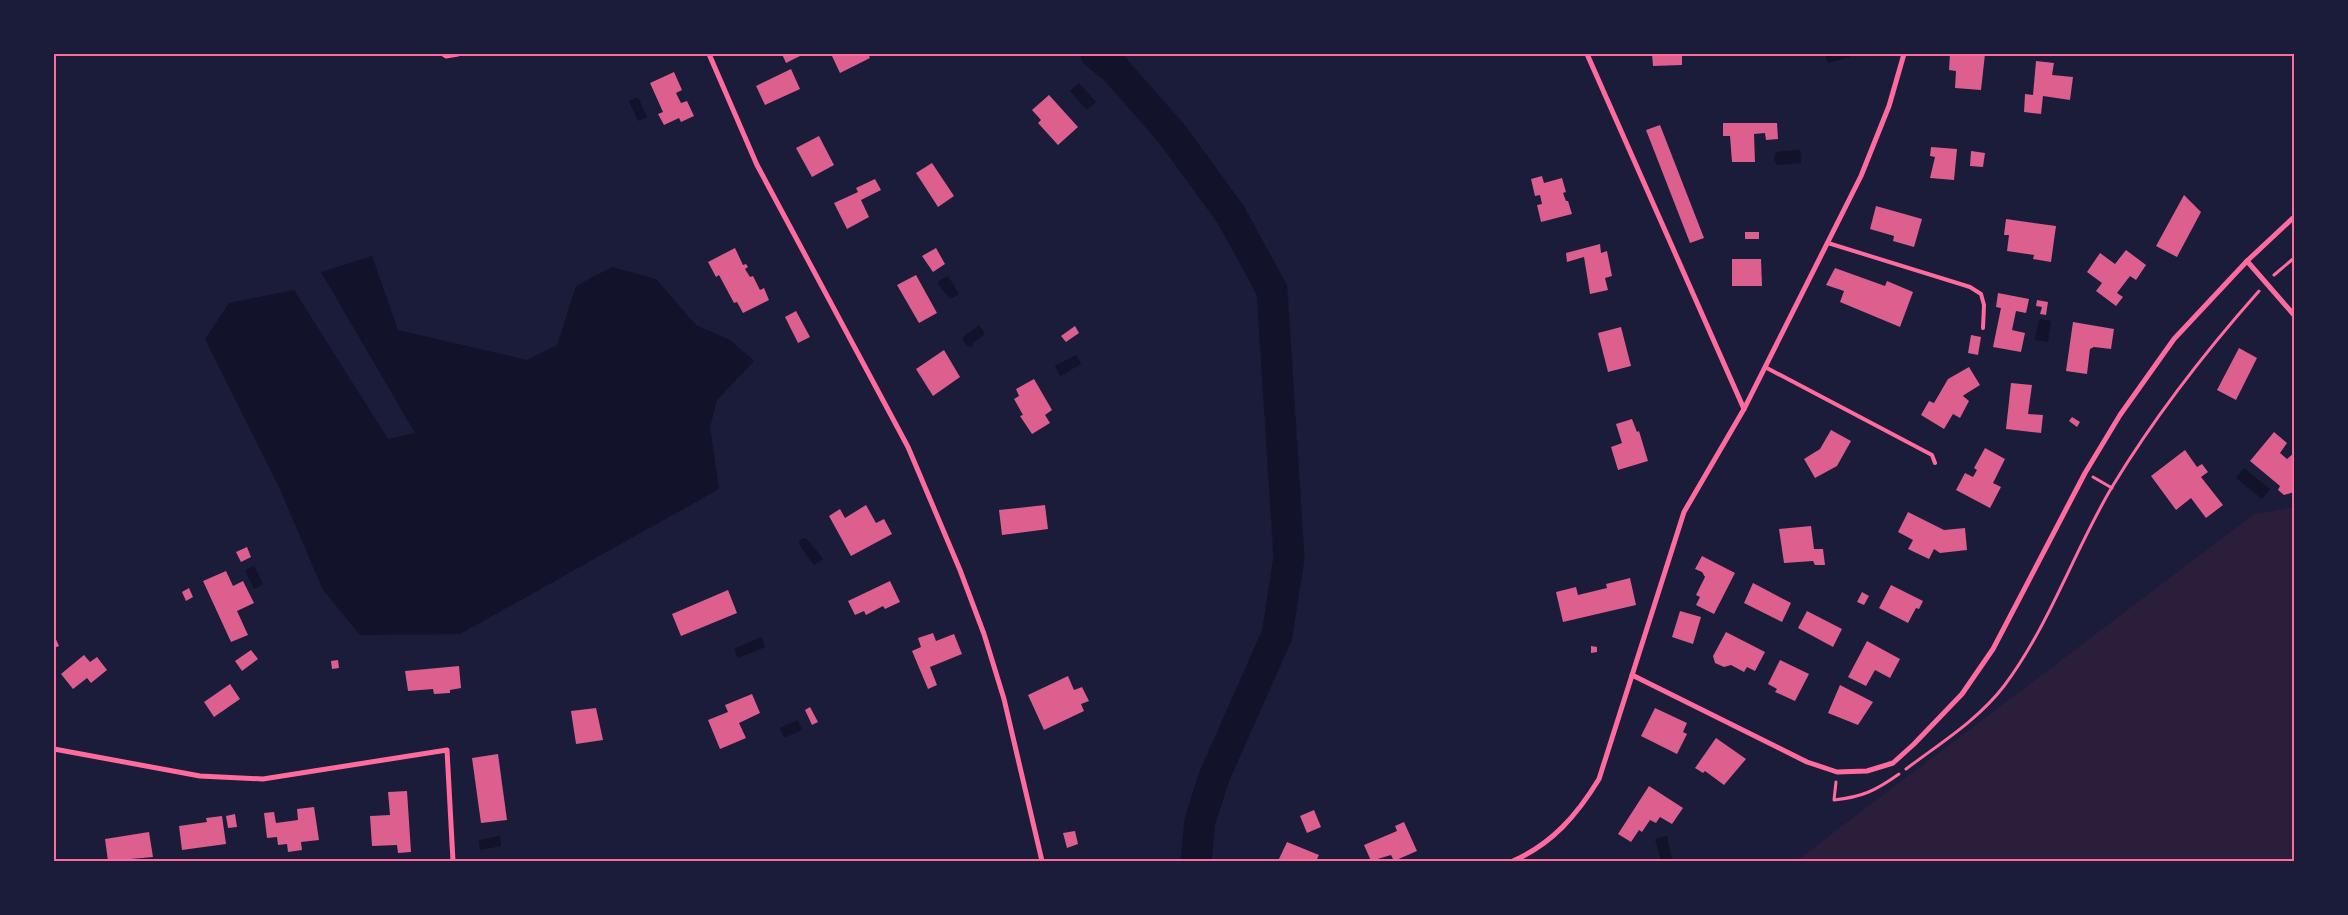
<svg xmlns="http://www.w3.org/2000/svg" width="2348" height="915" font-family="'IBM Plex Sans',sans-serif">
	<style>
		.green { fill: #2a1e3b }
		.water { fill: #12122b }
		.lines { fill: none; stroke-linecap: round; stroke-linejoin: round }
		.river { stroke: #12122b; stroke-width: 31 }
		.building { fill: #dd5f8e }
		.path { stroke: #ff6b9d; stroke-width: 3 }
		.service { stroke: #ff6b9d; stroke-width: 4 }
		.minor { stroke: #ff6b9d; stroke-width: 5 }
		.neatline { fill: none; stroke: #ff6b9d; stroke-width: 2 }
	</style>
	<rect width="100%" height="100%" fill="#1b1b3a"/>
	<path class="green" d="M 2294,507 L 2294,861 L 1796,861 L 2253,515 Z"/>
	<g class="water">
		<path d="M 1825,54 L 1851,54 L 1850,57 L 1828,63 Z"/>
		<path d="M 1079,83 L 1096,102 L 1087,110 L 1070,91 Z"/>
		<path d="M 638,97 L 647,117 L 638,121 L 629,101 Z"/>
		<path d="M 1800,150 L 1801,163 L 1777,165 L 1774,160 L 1776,152 Z"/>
		<path d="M 372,256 L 398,330 L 527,360 L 557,345 L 576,286 L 612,267 L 656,279 L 696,325 L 730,340 L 754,361 L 717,400 L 710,427 L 719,489 L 460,634 L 360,635 L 323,590 L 279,487 L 205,339 L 229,303 L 294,290 L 388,439 L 415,433 L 321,272 Z"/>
		<path d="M 948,276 L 959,294 L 950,299 L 938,284 L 939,281 Z"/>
		<path d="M 2039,319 L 2051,321 L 2048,342 L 2035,340 Z"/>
		<path d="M 979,325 L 985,334 L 973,343 L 972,347 L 967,346 L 962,338 Z"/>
		<path d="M 1076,355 L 1081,364 L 1060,376 L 1055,366 Z"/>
		<path d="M 2244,468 L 2270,489 L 2262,499 L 2236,478 Z"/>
		<path d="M 803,538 L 808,540 L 823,559 L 814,565 L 800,546 L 799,541 Z"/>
		<path d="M 254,566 L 263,584 L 254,589 L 245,570 Z"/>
		<path d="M 761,637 L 765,647 L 738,658 L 734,649 Z"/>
		<path d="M 798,720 L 802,730 L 784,738 L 780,728 Z"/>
		<path d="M 500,836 L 501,846 L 480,850 L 479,840 Z"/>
		<path d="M 1667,836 L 1672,859 L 1661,861 L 1655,839 Z"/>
	</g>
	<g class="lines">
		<path class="river" d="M 1096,54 L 1114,68 L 1172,134 L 1231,215 L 1272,290 L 1289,558 L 1277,635 L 1214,777 L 1200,821 L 1196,861"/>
	</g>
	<g class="building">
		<path d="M 782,54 L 804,54 L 786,63 Z"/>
		<path d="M 831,54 L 868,54 L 870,58 L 840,73 Z"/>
		<path d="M 1652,54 L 1682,54 L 1682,65 L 1653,66 Z"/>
		<path d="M 1950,54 L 1985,54 L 1981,90 L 1955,88 L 1956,71 L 1949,70 Z"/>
		<path d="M 2036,61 L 2054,63 L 2052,75 L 2073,77 L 2070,100 L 2043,96 L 2041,114 L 2024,112 L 2025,94 L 2033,95 Z"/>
		<path d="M 791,69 L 800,89 L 765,105 L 756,86 Z"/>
		<path d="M 674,72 L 682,90 L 676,93 L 681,103 L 687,101 L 694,116 L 681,122 L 679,118 L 664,125 L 658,114 L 663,112 L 650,83 Z"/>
		<path d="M 1049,95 L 1078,127 L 1058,145 L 1038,123 L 1041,120 L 1032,110 Z"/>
		<path d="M 1723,123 L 1777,123 L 1778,139 L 1766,140 L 1765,133 L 1754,134 L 1755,162 L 1732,162 L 1730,136 L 1723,136 Z"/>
		<path d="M 1660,125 L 1704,238 L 1690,243 L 1646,130 Z"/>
		<path d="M 819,136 L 834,165 L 812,177 L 796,148 Z"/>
		<path d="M 1931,147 L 1957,149 L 1954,180 L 1930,178 L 1935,157 L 1930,156 Z"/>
		<path d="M 1971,151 L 1985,153 L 1983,167 L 1970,166 Z"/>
		<path d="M 932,163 L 954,196 L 938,207 L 916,173 Z"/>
		<path d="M 1542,176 L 1544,183 L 1562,178 L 1566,192 L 1563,193 L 1566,201 L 1568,201 L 1572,214 L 1541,222 L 1537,205 L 1542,204 L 1540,195 L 1535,196 L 1531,179 Z"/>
		<path d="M 875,179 L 881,190 L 861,200 L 869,217 L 847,229 L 834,203 L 858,192 L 856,188 Z"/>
		<path d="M 2184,195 L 2201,212 L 2177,257 L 2156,246 Z"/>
		<path d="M 1876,206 L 1922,219 L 1914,247 L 1893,241 L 1894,236 L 1870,229 Z"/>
		<path d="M 2006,219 L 2056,226 L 2051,262 L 2033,259 L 2034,255 L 2007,251 L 2009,235 L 2004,235 Z"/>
		<rect x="1745" y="232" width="14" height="7"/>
		<path d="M 1600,244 L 1601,253 L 1607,251 L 1612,276 L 1605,278 L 1608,290 L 1590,294 L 1584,257 L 1567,262 L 1566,253 Z"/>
		<path d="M 735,248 L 743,265 L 746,264 L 748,267 L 745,269 L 750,277 L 753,276 L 760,290 L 764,288 L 769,300 L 743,313 L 737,302 L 734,303 L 719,275 L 716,277 L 708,262 Z"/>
		<path d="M 936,248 L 945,264 L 933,272 L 922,256 Z"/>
		<path d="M 2126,250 L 2146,265 L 2136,280 L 2130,276 L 2117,293 L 2123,297 L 2116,306 L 2096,291 L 2102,283 L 2087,272 L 2100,253 L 2115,264 Z"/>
		<path d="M 1732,259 L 1761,259 L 1762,286 L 1732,286 Z"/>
		<path d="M 1835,268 L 1885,286 L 1887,281 L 1913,292 L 1900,327 L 1840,302 L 1844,291 L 1826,285 Z"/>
		<path d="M 916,275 L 937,313 L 919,323 L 897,285 Z"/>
		<path d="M 1998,293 L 2029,299 L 2026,313 L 2016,311 L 2012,330 L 2025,333 L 2021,352 L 1993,347 L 2001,308 L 1996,307 Z"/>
		<path d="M 2037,300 L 2048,302 L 2046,315 L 2040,314 L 2042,307 L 2036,306 Z"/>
		<path d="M 796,311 L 810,337 L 798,343 L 785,317 Z"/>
		<path d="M 2073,322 L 2114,329 L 2111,349 L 2094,347 L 2090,349 L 2087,374 L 2066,371 Z"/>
		<path d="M 1075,326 L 1079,333 L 1066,342 L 1061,336 Z"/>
		<path d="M 1621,327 L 1631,366 L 1608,372 L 1598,333 Z"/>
		<path d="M 1971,335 L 1981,337 L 1978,355 L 1968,353 Z"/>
		<path d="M 2239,348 L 2257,358 L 2236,400 L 2217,390 Z"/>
		<path d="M 944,350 L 960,377 L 933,396 L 916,369 Z"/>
		<path d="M 1969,367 L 1980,385 L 1964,395 L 1963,396 L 1969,401 L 1960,418 L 1953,414 L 1944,429 L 1921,415 L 1929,401 L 1934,403 L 1948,379 Z"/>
		<path d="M 1034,379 L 1052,410 L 1045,415 L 1050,423 L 1032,434 L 1020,416 L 1023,415 L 1014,399 L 1019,396 L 1016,389 Z"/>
		<path d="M 2011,383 L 2032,385 L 2028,414 L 2043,415 L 2041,433 L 2006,429 Z"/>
		<path d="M 2072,417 L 2080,422 L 2077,427 L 2069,421 Z"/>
		<path d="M 1632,419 L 1637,432 L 1639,431 L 1648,461 L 1618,470 L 1611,447 L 1622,443 L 1616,424 Z"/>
		<path d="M 1831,430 L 1851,441 L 1837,466 L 1815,478 L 1804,459 L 1820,449 Z"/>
		<path d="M 2274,432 L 2287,443 L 2280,453 L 2287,459 L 2294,453 L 2294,492 L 2284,495 L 2278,490 L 2280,486 L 2250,461 Z"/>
		<path d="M 1985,448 L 2005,459 L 1993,483 L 2001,487 L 1990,508 L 1956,490 L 1965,473 L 1973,477 L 1977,470 L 1974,468 Z"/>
		<path d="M 2185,450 L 2197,467 L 2202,464 L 2208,472 L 2201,477 L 2223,505 L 2206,518 L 2191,498 L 2176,510 L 2151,476 Z"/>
		<path d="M 866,505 L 876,523 L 884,519 L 892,534 L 851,556 L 829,516 L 840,509 L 845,518 Z"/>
		<path d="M 1045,505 L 1048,529 L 1002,535 L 999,510 Z"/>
		<path d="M 1908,512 L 1944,530 L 1965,528 L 1967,550 L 1940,553 L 1934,549 L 1929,559 L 1908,549 L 1913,540 L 1898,532 Z"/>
		<path d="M 1811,526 L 1814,549 L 1823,549 L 1825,565 L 1815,565 L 1813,561 L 1784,563 L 1779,529 Z"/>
		<path d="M 247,547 L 251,557 L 241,562 L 236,552 Z"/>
		<path d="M 1702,556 L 1735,573 L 1714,614 L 1696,605 L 1700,597 L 1696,595 L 1705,577 L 1702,572 L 1695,569 Z"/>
		<path d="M 226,571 L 233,586 L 243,581 L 254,603 L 237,611 L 248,635 L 231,642 L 203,581 Z"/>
		<path d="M 1630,578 L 1636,605 L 1563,622 L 1556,592 L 1576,587 L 1578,595 L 1607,588 L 1606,584 Z"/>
		<path d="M 890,581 L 900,602 L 885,609 L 883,606 L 866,615 L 864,611 L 855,615 L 848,601 Z"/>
		<path d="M 1753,583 L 1791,603 L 1782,622 L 1744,603 Z"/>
		<path d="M 1891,585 L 1923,601 L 1919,609 L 1916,608 L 1908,623 L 1879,608 Z"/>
		<path d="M 189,588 L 193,597 L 186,601 L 182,592 Z"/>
		<path d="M 728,590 L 737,613 L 681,636 L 672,614 Z"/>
		<path d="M 1862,592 L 1869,596 L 1864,605 L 1857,602 Z"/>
		<path d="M 1680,611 L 1701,617 L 1693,644 L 1672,637 Z"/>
		<path d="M 1807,611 L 1842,629 L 1833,647 L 1798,628 Z"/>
		<path d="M 1726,632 L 1765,652 L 1755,671 L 1747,667 L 1744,672 L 1731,665 L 1724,667 L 1715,663 L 1713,656 Z"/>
		<path d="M 933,633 L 936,641 L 954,634 L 962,654 L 930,667 L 937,685 L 928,689 L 912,651 L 921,647 L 918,638 Z"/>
		<path d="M 54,635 L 59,646 L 54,648 Z"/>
		<path d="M 1867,641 L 1900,659 L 1890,678 L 1875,670 L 1866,686 L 1848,677 Z"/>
		<path d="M 1591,646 L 1597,647 L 1597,652 L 1591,653 Z"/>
		<path d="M 251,650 L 258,659 L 242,671 L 235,661 Z"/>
		<path d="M 84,655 L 90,662 L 97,657 L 107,670 L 91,683 L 87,678 L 73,689 L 61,674 Z"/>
		<path d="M 338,660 L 339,668 L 332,669 L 331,661 Z"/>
		<path d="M 1780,660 L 1809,674 L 1795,701 L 1775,692 L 1777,689 L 1768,684 Z"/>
		<path d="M 459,666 L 461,688 L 450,690 L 450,693 L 434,694 L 433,689 L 408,691 L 405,671 Z"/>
		<path d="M 1068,676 L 1074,690 L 1082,687 L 1089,701 L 1081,704 L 1084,711 L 1044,730 L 1028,695 Z"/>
		<path d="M 230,684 L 240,699 L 214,717 L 204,702 Z"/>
		<path d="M 1840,685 L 1873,702 L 1858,725 L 1828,713 Z"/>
		<path d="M 752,694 L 760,713 L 739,723 L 746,738 L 720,749 L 708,720 L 728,712 L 725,705 Z"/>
		<path d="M 810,707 L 818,722 L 812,725 L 805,710 Z"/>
		<path d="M 596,708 L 603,740 L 576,744 L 571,711 Z"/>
		<path d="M 1655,708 L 1687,723 L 1683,732 L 1687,734 L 1677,754 L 1641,736 Z"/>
		<path d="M 1716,738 L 1746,759 L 1724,785 L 1705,771 L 1703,773 L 1695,768 Z"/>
		<path d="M 498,754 L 507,820 L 481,823 L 472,758 Z"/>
		<path d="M 1649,786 L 1683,808 L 1672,824 L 1660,817 L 1656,823 L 1650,820 L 1642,832 L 1639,830 L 1631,842 L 1618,834 Z"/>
		<path d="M 407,791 L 411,852 L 398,853 L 397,845 L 372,846 L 370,816 L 390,815 L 388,792 Z"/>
		<path d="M 314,807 L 319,840 L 301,842 L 302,850 L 288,852 L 287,844 L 278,845 L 277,837 L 267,838 L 264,813 L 274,812 L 276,823 L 298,820 L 297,809 Z"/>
		<path d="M 1314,810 L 1321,827 L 1307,833 L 1300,816 Z"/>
		<path d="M 235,814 L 237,827 L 228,828 L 226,816 Z"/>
		<path d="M 222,816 L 226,844 L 182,850 L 179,826 L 207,822 L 206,818 Z"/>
		<path d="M 1404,822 L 1417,851 L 1394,861 L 1391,855 L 1371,861 L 1364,845 L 1397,831 L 1395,826 Z"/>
		<path d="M 1075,831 L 1078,844 L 1067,848 L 1063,833 Z"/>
		<path d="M 149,832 L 153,857 L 108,861 L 105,839 Z"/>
		<path d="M 1287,842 L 1319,855 L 1316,861 L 1278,861 Z"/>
	</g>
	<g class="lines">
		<g class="path">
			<path d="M 2274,275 L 2294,258"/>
			<path d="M 2093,477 L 2112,488"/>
			<path d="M 1906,769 C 1939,744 1978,720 2004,686 C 2049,626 2074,551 2112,487 C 2155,416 2204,353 2259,291"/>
			<path d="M 1836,782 L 1834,800 C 1862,797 1875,791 1899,774"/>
		</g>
		<g class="service">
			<path d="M 1828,243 L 1970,287 L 1981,294 L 1984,305 L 1983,328"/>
			<path d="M 1765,367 L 1932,455 L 1935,463"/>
		</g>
		<g class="minor">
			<path d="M 443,54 L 446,56 L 458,54"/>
			<path d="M 709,54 L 757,165 L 908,447 L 960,570 L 984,634 L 1004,699 L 1042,861"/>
			<path d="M 1587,54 L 1744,409"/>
			<path d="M 2247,261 L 2294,315"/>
			<path d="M 1632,675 L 1807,762 L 1837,772 L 1867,771 L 1893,763 L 1914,744 L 1962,694 L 1993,649 L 2085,473 L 2120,415 L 2174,339 L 2247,261 L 2294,217"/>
			<path d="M 54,749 L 200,776 L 263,779 L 447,750 L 453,861"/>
			<path d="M 1513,861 C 1552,844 1577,815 1599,779 L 1684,512 L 1744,409 L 1861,176 L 1889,106 L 1904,54"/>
		</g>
	</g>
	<rect width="2348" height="915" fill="none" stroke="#1b1b3a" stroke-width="110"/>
	<rect x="55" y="55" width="2238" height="805" class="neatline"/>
</svg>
